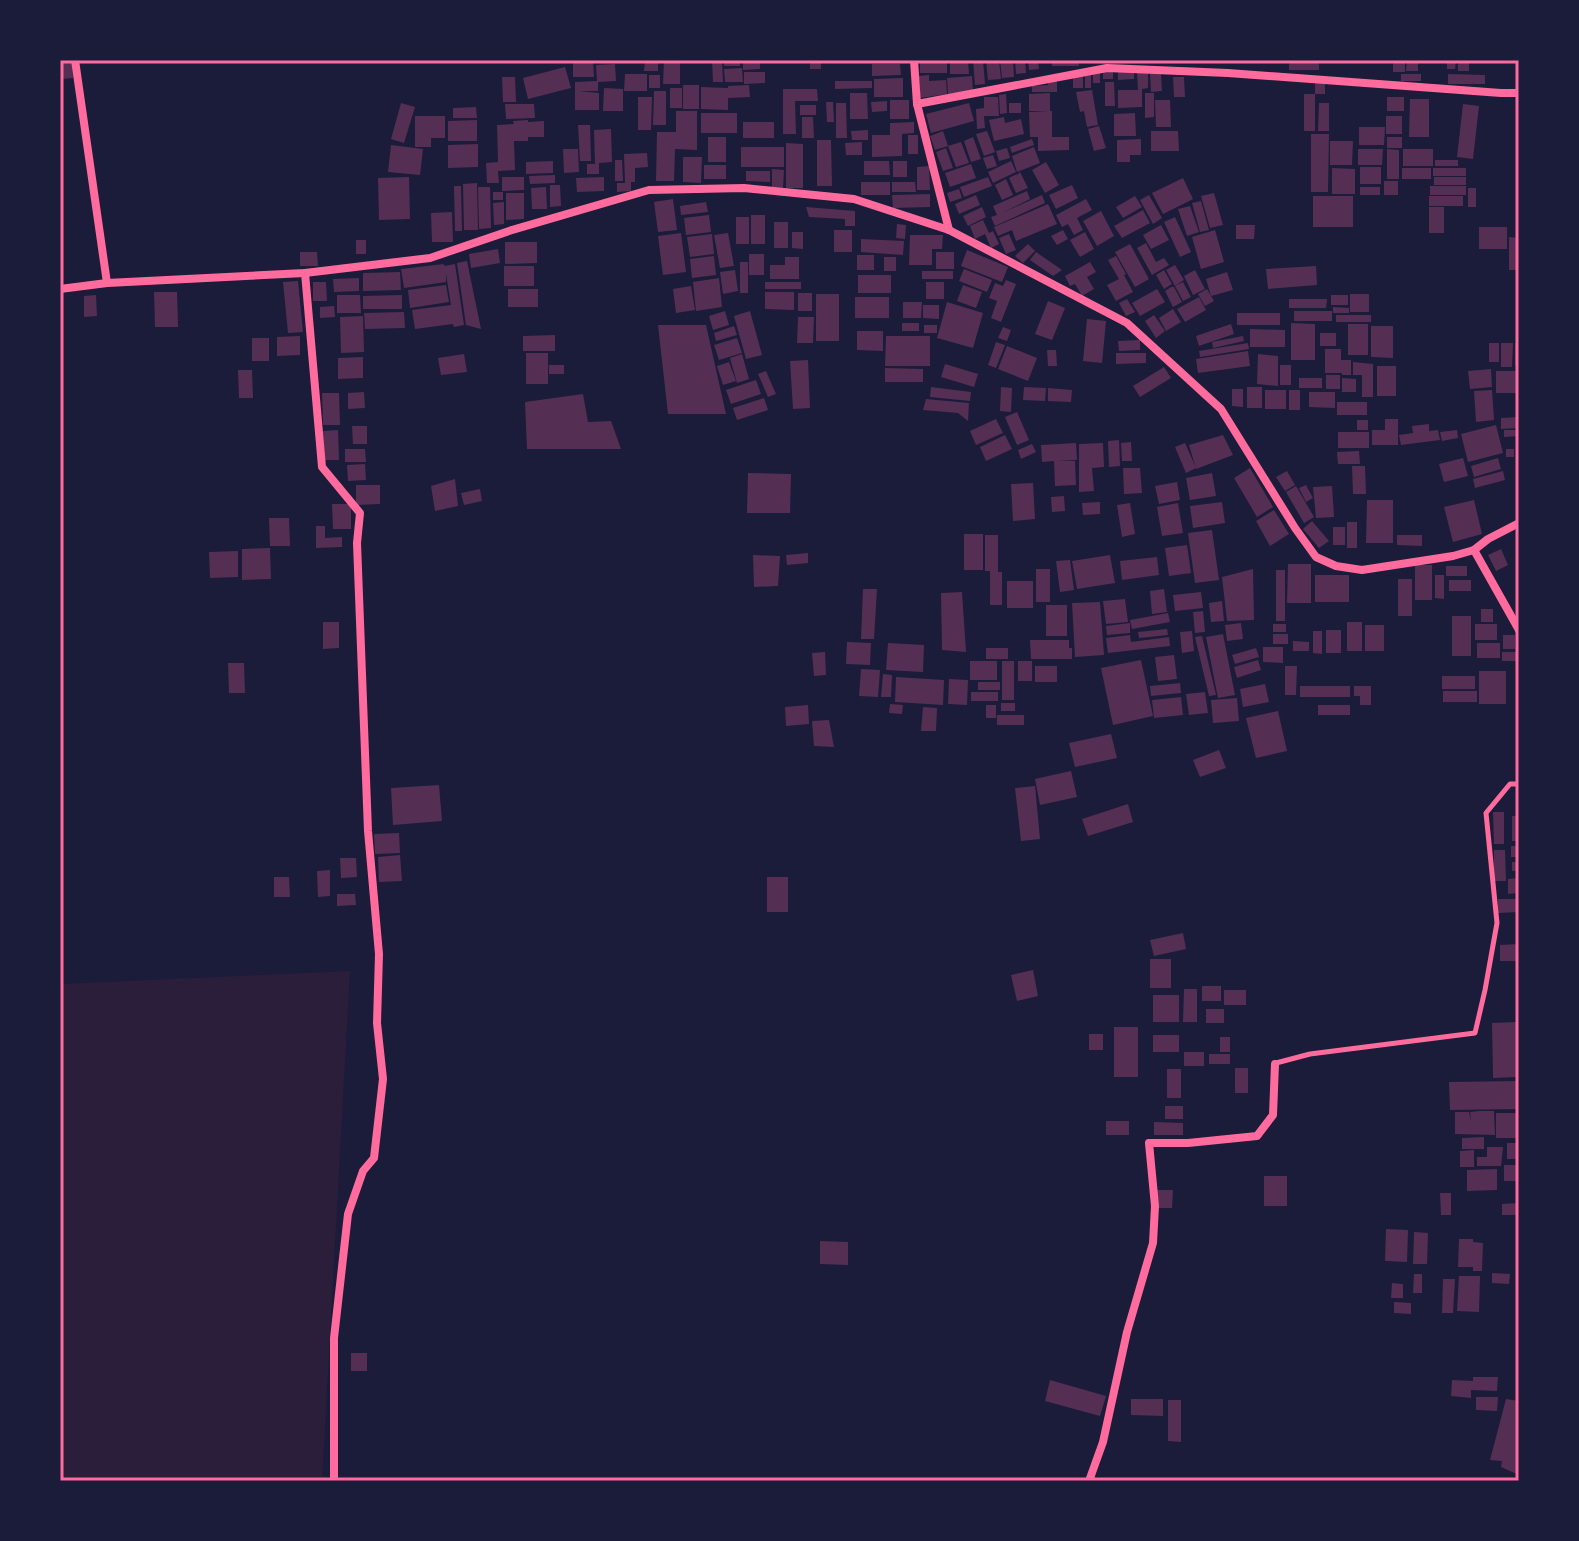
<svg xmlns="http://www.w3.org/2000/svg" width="1579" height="1541" font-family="'PT Sans',sans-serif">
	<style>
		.green { fill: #2a1e3b }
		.building { fill: #542f53 }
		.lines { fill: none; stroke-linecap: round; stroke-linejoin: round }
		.service { stroke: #ff6b9d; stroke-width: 5 }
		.minor { stroke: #ff6b9d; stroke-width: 8 }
		.neatline { fill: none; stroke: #ff6b9d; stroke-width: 3 }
	</style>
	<rect width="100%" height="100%" fill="#1b1b3a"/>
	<path class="green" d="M 350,971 L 322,1481 L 60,1481 L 60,984 Z"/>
	<g class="building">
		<path d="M 62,60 L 72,60 L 73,78 L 62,79 Z"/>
		<path d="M 573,60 L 593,60 L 594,77 L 573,77 Z"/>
		<path d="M 645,60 L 658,60 L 658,71 L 644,71 Z"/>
		<path d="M 664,60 L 680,60 L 680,84 L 663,84 Z"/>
		<path d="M 712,60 L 722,60 L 723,82 L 713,82 Z"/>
		<rect x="724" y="60" width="16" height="6"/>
		<path d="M 743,60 L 760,60 L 760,69 L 743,70 Z"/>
		<path d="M 810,60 L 831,60 L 831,63 L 821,63 L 821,69 L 810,69 Z"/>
		<rect x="920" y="60" width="27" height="13"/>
		<path d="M 950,60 L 968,60 L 969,74 L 950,74 Z"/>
		<path d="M 973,60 L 983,60 L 985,84 L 975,85 Z"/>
		<path d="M 986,60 L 999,60 L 1001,79 L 988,80 Z"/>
		<path d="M 1000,60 L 1013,60 L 1014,77 L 1002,78 Z"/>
		<path d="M 1015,60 L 1025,60 L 1026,73 L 1016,74 Z"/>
		<path d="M 1028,60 L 1038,60 L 1039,69 L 1029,70 Z"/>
		<rect x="1052" y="60" width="27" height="6"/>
		<rect x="1289" y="60" width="30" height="10"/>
		<rect x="1393" y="60" width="12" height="12"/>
		<path d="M 1407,60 L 1418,60 L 1418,71 L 1406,71 Z"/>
		<path d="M 1447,60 L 1456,60 L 1455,69 L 1447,69 Z"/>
		<rect x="1458" y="60" width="11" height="11"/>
		<path d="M 615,64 L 616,81 L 598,82 L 598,91 L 579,91 L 599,93 L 599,110 L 575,110 L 575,82 L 597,81 L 596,65 Z"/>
		<path d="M 872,64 L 900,64 L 901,75 L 872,76 Z"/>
		<path d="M 565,67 L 571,88 L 528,99 L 523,78 Z"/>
		<path d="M 742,68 L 743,82 L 725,82 L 724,69 Z"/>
		<path d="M 1118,70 L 1134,70 L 1134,79 L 1118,80 Z"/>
		<rect x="1103" y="71" width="10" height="8"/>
		<path d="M 744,72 L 765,72 L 765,83 L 744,84 Z"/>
		<rect x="1093" y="72" width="7" height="11"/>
		<path d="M 1137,72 L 1148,72 L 1148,88 L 1142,89 L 1142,107 L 1118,108 L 1118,90 L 1138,90 Z"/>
		<path d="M 625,74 L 647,74 L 647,91 L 624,91 Z"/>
		<rect x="1085" y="74" width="6" height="14"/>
		<path d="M 1150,74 L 1161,74 L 1162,91 L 1151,92 Z"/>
		<rect x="1401" y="74" width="20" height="7"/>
		<path d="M 1448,74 L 1485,75 L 1485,84 L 1448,84 Z"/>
		<rect x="649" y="75" width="11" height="13"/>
		<path d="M 929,75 L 929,81 L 946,80 L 947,94 L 920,98 L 919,76 Z"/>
		<path d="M 972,76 L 973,92 L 948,94 L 947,78 Z"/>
		<rect x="1073" y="76" width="10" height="12"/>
		<path d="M 502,77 L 515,77 L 516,102 L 503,102 Z"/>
		<path d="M 1173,77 L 1184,77 L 1185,97 L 1174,97 Z"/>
		<path d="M 903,78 L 903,97 L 874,97 L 874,79 Z"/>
		<path d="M 835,81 L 872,81 L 872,88 L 835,89 Z"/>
		<path d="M 1057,81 L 1057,92 L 1032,92 L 1032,86 L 1048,85 L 1048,82 Z"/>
		<path d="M 1105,82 L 1114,82 L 1115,106 L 1105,106 Z"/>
		<rect x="1315" y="82" width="10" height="12"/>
		<rect x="683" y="85" width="16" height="24"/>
		<path d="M 749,85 L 750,97 L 728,98 L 728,110 L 701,109 L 701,87 L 728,88 L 728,86 Z"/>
		<path d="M 604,88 L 623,89 L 623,111 L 603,111 Z"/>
		<rect x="670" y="88" width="12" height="20"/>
		<path d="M 783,89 L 817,89 L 818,101 L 795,101 L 796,134 L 783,134 Z"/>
		<path d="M 1092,90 L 1098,125 L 1087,127 L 1084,111 L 1080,112 L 1076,92 Z"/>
		<path d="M 654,91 L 666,91 L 666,125 L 653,125 Z"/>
		<path d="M 850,93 L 867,93 L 868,119 L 850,119 Z"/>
		<path d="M 1050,93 L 1050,111 L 1029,111 L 1029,94 Z"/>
		<path d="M 1145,93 L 1154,93 L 1154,117 L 1145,118 Z"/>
		<path d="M 1006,94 L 1007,113 L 1000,114 L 999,95 Z"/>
		<rect x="1304" y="94" width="11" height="37"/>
		<path d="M 638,97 L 652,97 L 651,130 L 638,130 Z"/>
		<path d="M 984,97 L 998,97 L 999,116 L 984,116 L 985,128 L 977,129 L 976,109 L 984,108 Z"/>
		<rect x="1387" y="97" width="17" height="14"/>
		<path d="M 1410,99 L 1429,99 L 1429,137 L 1409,137 Z"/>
		<rect x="890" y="100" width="19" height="19"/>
		<path d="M 1155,100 L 1170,100 L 1171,127 L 1156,127 Z"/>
		<path d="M 887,101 L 887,111 L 872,112 L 871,102 Z"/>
		<path d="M 826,102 L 833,102 L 834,122 L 827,122 Z"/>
		<path d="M 401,103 L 415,107 L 404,143 L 391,139 Z"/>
		<path d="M 836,103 L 846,103 L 847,138 L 836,138 Z"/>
		<path d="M 969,103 L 974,121 L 931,133 L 926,114 Z"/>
		<rect x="1009" y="103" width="12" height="10"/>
		<path d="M 1319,103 L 1329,103 L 1329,131 L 1318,131 Z"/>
		<path d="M 505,104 L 534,104 L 535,118 L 506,119 Z"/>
		<path d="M 1463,104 L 1479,106 L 1473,159 L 1457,157 Z"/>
		<rect x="800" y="105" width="16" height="10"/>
		<path d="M 476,107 L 477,118 L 453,118 L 453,108 Z"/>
		<path d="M 676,111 L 697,111 L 697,150 L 675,149 L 674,181 L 656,181 L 657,132 L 676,132 Z"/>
		<path d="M 1049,111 L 1052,111 L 1052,137 L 1069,137 L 1069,150 L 1038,151 L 1038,137 L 1030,137 L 1029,112 Z"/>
		<rect x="701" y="113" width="36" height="20"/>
		<path d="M 1135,113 L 1136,136 L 1114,136 L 1114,114 Z"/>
		<path d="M 415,116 L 445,116 L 445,138 L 431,138 L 431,147 L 415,147 Z"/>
		<rect x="1386" y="116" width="16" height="18"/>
		<path d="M 802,117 L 813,117 L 814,138 L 802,138 Z"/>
		<path d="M 1004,117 L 1005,123 L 1021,119 L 1024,134 L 994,141 L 989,120 Z"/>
		<path d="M 477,120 L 477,141 L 448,141 L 448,121 Z"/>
		<path d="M 528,120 L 528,122 L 544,121 L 544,137 L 528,137 L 528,141 L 514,141 L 515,170 L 498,171 L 499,183 L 487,183 L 486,163 L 498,162 L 497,125 L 514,124 L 513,121 Z"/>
		<rect x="743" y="122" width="31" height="16"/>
		<path d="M 914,122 L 914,133 L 902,134 L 902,156 L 872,157 L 872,135 L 890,135 L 890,123 Z"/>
		<path d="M 578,125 L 590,125 L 591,161 L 580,161 Z"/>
		<path d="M 1099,126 L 1106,148 L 1094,151 L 1088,129 Z"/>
		<path d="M 1359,127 L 1385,127 L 1384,145 L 1359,145 Z"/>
		<path d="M 611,129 L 612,162 L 599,163 L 599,174 L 587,174 L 587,164 L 595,164 L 594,130 Z"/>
		<path d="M 868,130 L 868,140 L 852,140 L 851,131 Z"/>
		<path d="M 943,131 L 948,146 L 935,150 L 930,136 Z"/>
		<path d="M 987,131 L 995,152 L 984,156 L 976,134 Z"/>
		<path d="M 1151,131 L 1178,131 L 1179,151 L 1151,151 Z"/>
		<path d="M 1311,134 L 1329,134 L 1328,192 L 1311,192 Z"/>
		<rect x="908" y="135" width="10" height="19"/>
		<rect x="708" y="137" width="18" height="25"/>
		<path d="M 973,137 L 981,159 L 971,162 L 964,141 Z"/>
		<rect x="1387" y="137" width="15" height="11"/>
		<path d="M 1032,139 L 1034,145 L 1012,153 L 1010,147 Z"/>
		<path d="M 1141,139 L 1141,155 L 1130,155 L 1130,162 L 1117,162 L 1117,140 Z"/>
		<path d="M 817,140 L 831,140 L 832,186 L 817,186 Z"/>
		<path d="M 1330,141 L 1353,141 L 1352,165 L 1330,165 Z"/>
		<path d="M 862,142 L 862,155 L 846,155 L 845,143 Z"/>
		<path d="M 961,142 L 969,163 L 956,167 L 948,146 Z"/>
		<path d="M 786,143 L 803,144 L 803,188 L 786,188 Z"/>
		<path d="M 478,144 L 478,167 L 448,168 L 448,145 Z"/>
		<path d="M 391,145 L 423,149 L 420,175 L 388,172 Z"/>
		<rect x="741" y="147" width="43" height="20"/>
		<path d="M 1034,147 L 1040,163 L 1017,172 L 1012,156 Z"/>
		<path d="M 946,148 L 953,168 L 943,171 L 936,152 Z"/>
		<path d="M 1007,148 L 1010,158 L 999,161 L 996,151 Z"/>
		<path d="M 563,149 L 578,149 L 579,172 L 564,173 Z"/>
		<path d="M 1358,149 L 1383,149 L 1382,165 L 1358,165 Z"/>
		<path d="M 1387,149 L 1399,150 L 1399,179 L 1387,179 Z"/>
		<rect x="1403" y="149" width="30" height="17"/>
		<path d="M 647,153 L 648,167 L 635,168 L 635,182 L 631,182 L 631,191 L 617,192 L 617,183 L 625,183 L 624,154 Z"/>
		<path d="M 993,155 L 997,166 L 987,169 L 983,158 Z"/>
		<path d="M 683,157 L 702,157 L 701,183 L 683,182 Z"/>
		<path d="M 615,160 L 622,160 L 623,181 L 615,181 Z"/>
		<rect x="1435" y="160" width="23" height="6"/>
		<path d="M 553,161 L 553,173 L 526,174 L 526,162 Z"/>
		<path d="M 864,161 L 889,161 L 890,175 L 864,175 Z"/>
		<rect x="893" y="161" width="14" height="16"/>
		<path d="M 1011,161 L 1016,172 L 993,183 L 988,172 Z"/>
		<path d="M 1046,162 L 1059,185 L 1045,193 L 1032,170 Z"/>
		<path d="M 971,164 L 976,178 L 950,187 L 945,173 Z"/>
		<rect x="704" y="165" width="22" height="14"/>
		<path d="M 929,166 L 930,190 L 917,190 L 917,167 Z"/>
		<rect x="1360" y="167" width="21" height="17"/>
		<path d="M 1332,168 L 1355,169 L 1355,194 L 1332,194 Z"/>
		<rect x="1402" y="168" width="29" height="11"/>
		<rect x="1433" y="168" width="33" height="8"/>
		<path d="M 772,169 L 784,170 L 783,188 L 772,187 Z"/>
		<path d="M 746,171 L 770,171 L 770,182 L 746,181 Z"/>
		<path d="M 1020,172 L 1028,188 L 1016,193 L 1009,178 L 1017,174 L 1018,176 L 1018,174 Z"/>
		<path d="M 555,175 L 555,183 L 530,184 L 529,176 Z"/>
		<path d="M 409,177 L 410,219 L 379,220 L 378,178 Z"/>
		<path d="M 502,177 L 524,177 L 524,190 L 502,191 Z"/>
		<path d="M 604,177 L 604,191 L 577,192 L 576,178 Z"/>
		<path d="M 988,177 L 992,186 L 964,197 L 960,187 Z"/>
		<rect x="1434" y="177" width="32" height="8"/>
		<path d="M 1183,178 L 1193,199 L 1163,214 L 1152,193 Z"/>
		<path d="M 1006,179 L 1013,195 L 1002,200 L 995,185 Z"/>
		<rect x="1384" y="181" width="14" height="14"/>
		<rect x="861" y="182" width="29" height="13"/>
		<path d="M 892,182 L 915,182 L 916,192 L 892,192 Z"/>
		<path d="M 477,183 L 478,230 L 464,230 L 463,184 Z"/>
		<path d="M 550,185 L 560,185 L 561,206 L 550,207 Z"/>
		<path d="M 1072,185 L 1078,198 L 1056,209 L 1049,195 Z"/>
		<path d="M 454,186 L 461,186 L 462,231 L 455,231 Z"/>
		<rect x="1430" y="186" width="36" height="9"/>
		<path d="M 478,187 L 490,187 L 491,228 L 479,229 Z"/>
		<path d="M 546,187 L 547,209 L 532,209 L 531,188 Z"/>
		<rect x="1360" y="187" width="20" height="8"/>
		<rect x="1468" y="188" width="8" height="19"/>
		<path d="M 959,189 L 962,198 L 950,202 L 947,193 Z"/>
		<path d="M 1027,191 L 1030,199 L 1002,213 L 1042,195 L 1045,203 L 995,226 L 991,217 L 997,215 L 993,206 Z"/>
		<rect x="493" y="192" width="10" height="8"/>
		<path d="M 506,193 L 524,193 L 524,219 L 506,220 Z"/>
		<path d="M 1214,193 L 1223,225 L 1210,228 L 1201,196 Z"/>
		<path d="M 930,194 L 930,207 L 893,208 L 892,195 Z"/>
		<path d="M 976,195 L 980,205 L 959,214 L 955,204 Z"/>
		<path d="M 1149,195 L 1162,218 L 1153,224 L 1140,200 Z"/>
		<path d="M 1135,196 L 1142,207 L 1123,218 L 1116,207 Z"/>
		<rect x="1313" y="196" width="40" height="31"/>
		<rect x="1429" y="196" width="34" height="10"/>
		<path d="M 673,199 L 677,230 L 658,232 L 654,202 Z"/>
		<path d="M 1086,199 L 1092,210 L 1077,218 L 1083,230 L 1074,235 L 1068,224 L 1062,227 L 1056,215 Z"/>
		<path d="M 1201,201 L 1209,230 L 1200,232 L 1192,203 Z"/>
		<path d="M 504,202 L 504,224 L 494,225 L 493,203 Z"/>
		<path d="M 706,202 L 708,212 L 681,215 L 680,206 Z"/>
		<path d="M 1048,204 L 1057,224 L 1016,241 L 1012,230 L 998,236 L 994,227 Z"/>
		<path d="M 1190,206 L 1199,232 L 1187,236 L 1178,209 Z"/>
		<path d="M 806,207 L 855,211 L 855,226 L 845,226 L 845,219 L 809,217 Z"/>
		<path d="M 982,207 L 986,217 L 968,226 L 963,216 Z"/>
		<rect x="1429" y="207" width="15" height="26"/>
		<path d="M 1143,210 L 1150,223 L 1122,238 L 1114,226 Z"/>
		<path d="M 1101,211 L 1114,236 L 1097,246 L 1083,221 Z"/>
		<path d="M 452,212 L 453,242 L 432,242 L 431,213 Z"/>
		<path d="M 709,215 L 711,232 L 686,235 L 684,218 Z"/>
		<rect x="751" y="215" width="14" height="29"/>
		<rect x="736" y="217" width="13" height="27"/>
		<path d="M 1175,217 L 1191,252 L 1180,257 L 1164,222 Z"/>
		<path d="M 983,220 L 989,233 L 993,231 L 999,244 L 991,248 L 985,234 L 975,239 L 970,226 Z"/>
		<rect x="774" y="222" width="14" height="26"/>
		<path d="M 897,224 L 906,225 L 905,239 L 896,238 Z"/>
		<path d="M 1161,225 L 1169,240 L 1151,249 L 1143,235 Z"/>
		<path d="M 1236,225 L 1255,225 L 1254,239 L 1236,239 Z"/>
		<rect x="1479" y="227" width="28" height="22"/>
		<rect x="834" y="230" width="18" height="22"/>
		<path d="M 1063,230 L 1068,239 L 1057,245 L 1051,236 Z"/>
		<path d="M 1215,230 L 1224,262 L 1201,269 L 1192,237 Z"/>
		<path d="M 792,232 L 803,232 L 803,249 L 792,248 Z"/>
		<path d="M 1085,232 L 1094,249 L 1080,257 L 1070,240 Z"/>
		<path d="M 681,233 L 686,272 L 663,275 L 658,236 Z"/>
		<path d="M 728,233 L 734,266 L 720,268 L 714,235 Z"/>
		<path d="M 712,234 L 714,254 L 690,257 L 687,237 Z"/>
		<path d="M 1009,234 L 1016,250 L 1006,254 L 999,238 Z"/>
		<path d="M 910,235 L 943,235 L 942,249 L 932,249 L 932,265 L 909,265 Z"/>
		<path d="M 1509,237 L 1519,238 L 1519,270 L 1509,270 Z"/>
		<path d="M 861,239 L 904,241 L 903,255 L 861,252 Z"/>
		<rect x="356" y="240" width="10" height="14"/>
		<path d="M 505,242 L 537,242 L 537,263 L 505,264 Z"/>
		<path d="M 1146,243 L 1156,262 L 1164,258 L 1169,265 L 1152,275 L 1137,248 Z"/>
		<path d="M 1028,244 L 1035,251 L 1023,263 L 1015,256 Z"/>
		<path d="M 1130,244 L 1149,279 L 1135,287 L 1115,252 Z"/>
		<path d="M 498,249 L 500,263 L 471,268 L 469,254 Z"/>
		<path d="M 967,250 L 1008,267 L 1002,282 L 961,266 Z"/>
		<path d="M 300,252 L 317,252 L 318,266 L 300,266 Z"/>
		<rect x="936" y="252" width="18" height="17"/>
		<path d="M 1036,252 L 1062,270 L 1053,276 L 1030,260 Z"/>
		<rect x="749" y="254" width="15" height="21"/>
		<rect x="857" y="255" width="17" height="15"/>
		<path d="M 714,256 L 716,275 L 692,278 L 690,259 Z"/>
		<path d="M 1116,256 L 1126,274 L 1124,275 L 1133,292 L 1116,301 L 1107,285 L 1119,279 L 1108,260 Z"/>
		<path d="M 785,257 L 799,257 L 799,279 L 770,279 L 770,265 L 785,265 Z"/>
		<rect x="884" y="257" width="12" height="14"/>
		<path d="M 467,261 L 481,329 L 466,325 L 457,263 Z"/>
		<rect x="740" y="262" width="8" height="31"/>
		<path d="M 1090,262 L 1096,272 L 1087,277 L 1094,289 L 1082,296 L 1075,284 L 1070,286 L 1065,276 Z"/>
		<path d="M 444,264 L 444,266 L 455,264 L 464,325 L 454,327 L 453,324 L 415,329 L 412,310 L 451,305 L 446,274 L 446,282 L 404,288 L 401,269 Z"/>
		<path d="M 1175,265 L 1184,280 L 1175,286 L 1166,270 Z"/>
		<rect x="504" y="266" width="30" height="20"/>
		<path d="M 1316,266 L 1317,285 L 1268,289 L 1266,269 Z"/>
		<path d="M 964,269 L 992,280 L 987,292 L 959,281 Z"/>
		<path d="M 735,270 L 738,291 L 723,294 L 720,272 Z"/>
		<path d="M 1164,270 L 1172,284 L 1164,289 L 1156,275 Z"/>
		<path d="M 1195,270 L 1205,289 L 1193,295 L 1184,276 Z"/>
		<rect x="922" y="271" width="31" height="8"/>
		<path d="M 400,272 L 401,290 L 363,291 L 363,273 Z"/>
		<path d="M 1227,272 L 1233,290 L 1211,296 L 1206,279 Z"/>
		<rect x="858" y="275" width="33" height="18"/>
		<path d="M 359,278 L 359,291 L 334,292 L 333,279 Z"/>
		<path d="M 719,278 L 722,307 L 696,311 L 693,282 Z"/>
		<path d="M 1006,280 L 1016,284 L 1001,322 L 991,318 L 997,301 L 989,298 L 995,283 L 1003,286 Z"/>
		<path d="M 298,281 L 303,332 L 288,333 L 283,282 Z"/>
		<path d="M 313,282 L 326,282 L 327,301 L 313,301 Z"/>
		<rect x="765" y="282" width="36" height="7"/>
		<rect x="926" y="282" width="18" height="17"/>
		<path d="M 1183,282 L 1191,297 L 1183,301 L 1175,286 Z"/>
		<path d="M 446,285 L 449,302 L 410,308 L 408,290 Z"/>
		<path d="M 963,285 L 982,292 L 976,308 L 957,301 Z"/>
		<path d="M 691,286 L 695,310 L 676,313 L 673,289 Z"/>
		<path d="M 1171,287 L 1174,287 L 1182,302 L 1173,307 L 1165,291 Z"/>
		<rect x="508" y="289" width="30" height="18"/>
		<path d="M 1157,289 L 1165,302 L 1140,316 L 1132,303 Z"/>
		<path d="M 1207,289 L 1214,301 L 1205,306 L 1198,294 Z"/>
		<path d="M 154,292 L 177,292 L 178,327 L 155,327 Z"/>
		<path d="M 765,292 L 794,292 L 794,310 L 765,309 Z"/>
		<rect x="798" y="293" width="14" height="18"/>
		<rect x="816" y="294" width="23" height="47"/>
		<rect x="1350" y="294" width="19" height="18"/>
		<path d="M 96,295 L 97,316 L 84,317 L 84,296 Z"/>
		<path d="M 337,295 L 360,295 L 361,313 L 337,313 Z"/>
		<path d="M 402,295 L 402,309 L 363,309 L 363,296 Z"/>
		<rect x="1331" y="295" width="17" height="10"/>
		<rect x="855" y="297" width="34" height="21"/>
		<path d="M 1199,297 L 1206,310 L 1185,322 L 1177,309 Z"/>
		<path d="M 1127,299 L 1135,312 L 1126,316 L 1119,303 Z"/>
		<path d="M 1289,299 L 1327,299 L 1326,308 L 1289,308 Z"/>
		<path d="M 1048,301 L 1065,308 L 1052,340 L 1035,334 Z"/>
		<path d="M 903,302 L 922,302 L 921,318 L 903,318 Z"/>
		<path d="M 947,302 L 983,313 L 973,348 L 937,338 Z"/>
		<path d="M 923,305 L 939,305 L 939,319 L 923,318 Z"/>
		<path d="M 334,306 L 335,317 L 320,318 L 320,307 Z"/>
		<path d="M 1333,307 L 1349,308 L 1349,313 L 1333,313 Z"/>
		<path d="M 1173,309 L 1181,322 L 1166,331 L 1159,318 Z"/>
		<path d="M 725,311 L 729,325 L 713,330 L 709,316 Z"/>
		<path d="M 750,311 L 762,355 L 746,359 L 734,316 Z"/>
		<rect x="1294" y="311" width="38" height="10"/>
		<path d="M 404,312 L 405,328 L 365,329 L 364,313 Z"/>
		<rect x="1237" y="313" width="43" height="12"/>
		<path d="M 1154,315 L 1165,331 L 1156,338 L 1145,321 Z"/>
		<rect x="1336" y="315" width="35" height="7"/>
		<path d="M 363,316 L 364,352 L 341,353 L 340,317 Z"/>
		<path d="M 798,317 L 814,317 L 813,343 L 797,343 Z"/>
		<path d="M 1087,319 L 1106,321 L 1102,363 L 1083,361 Z"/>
		<rect x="902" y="323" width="17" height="8"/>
		<path d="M 1291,323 L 1315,324 L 1315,360 L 1291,360 Z"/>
		<path d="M 1231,324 L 1234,334 L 1199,346 L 1196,336 Z"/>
		<rect x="1348" y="324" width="20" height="31"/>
		<path d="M 658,325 L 706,325 L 726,414 L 668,414 Z"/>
		<rect x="924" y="325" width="13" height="8"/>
		<path d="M 734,326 L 737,335 L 716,341 L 714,333 Z"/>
		<path d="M 1371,326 L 1393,326 L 1393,358 L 1371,357 Z"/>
		<path d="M 1003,327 L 1011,330 L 1007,341 L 998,338 Z"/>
		<path d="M 1250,329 L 1285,330 L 1285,347 L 1250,347 Z"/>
		<path d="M 857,331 L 883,331 L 883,351 L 857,350 Z"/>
		<rect x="1320" y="333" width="16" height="13"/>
		<path d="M 555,335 L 555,351 L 523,351 L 523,336 Z"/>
		<path d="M 300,336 L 300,355 L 277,356 L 277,337 Z"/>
		<path d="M 886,336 L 930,336 L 930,366 L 885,366 Z"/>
		<path d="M 1243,336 L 1244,341 L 1213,348 L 1212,342 Z"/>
		<rect x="252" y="338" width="17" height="23"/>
		<path d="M 737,338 L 742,353 L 719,360 L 714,345 Z"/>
		<path d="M 1140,340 L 1140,350 L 1119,351 L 1118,341 Z"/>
		<path d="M 996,342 L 1005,345 L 996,368 L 988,365 Z"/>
		<path d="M 1248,343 L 1249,349 L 1200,357 L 1199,351 Z"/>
		<rect x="1489" y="343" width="10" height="19"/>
		<path d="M 1501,343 L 1513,343 L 1512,367 L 1501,367 Z"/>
		<rect x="1515" y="343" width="4" height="23"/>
		<path d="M 1007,346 L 1037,358 L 1028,381 L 998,369 Z"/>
		<path d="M 1325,349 L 1341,349 L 1341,360 L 1351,360 L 1351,375 L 1342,375 L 1342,373 L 1325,373 Z"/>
		<path d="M 1047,350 L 1056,350 L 1057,366 L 1048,366 Z"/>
		<path d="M 1248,351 L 1250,366 L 1198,373 L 1196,359 Z"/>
		<rect x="526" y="353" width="22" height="31"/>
		<path d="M 1116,353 L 1146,353 L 1146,363 L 1116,364 Z"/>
		<path d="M 464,354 L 467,372 L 441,375 L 438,358 Z"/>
		<path d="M 742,354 L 749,379 L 737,383 L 730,358 Z"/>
		<path d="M 1258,354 L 1278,356 L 1278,386 L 1257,384 Z"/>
		<path d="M 363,357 L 363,378 L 338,379 L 338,358 Z"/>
		<path d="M 808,360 L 810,408 L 793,409 L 790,361 Z"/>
		<path d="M 729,362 L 736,381 L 723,385 L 717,366 Z"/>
		<path d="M 1353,362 L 1373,364 L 1373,397 L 1362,397 L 1362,375 L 1353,375 Z"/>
		<path d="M 945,364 L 978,374 L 974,387 L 941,377 Z"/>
		<rect x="549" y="365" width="15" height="9"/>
		<rect x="1280" y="365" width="11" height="20"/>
		<rect x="1377" y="366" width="19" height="30"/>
		<path d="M 1164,367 L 1171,378 L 1140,397 L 1133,386 Z"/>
		<path d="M 885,368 L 923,369 L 923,382 L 885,382 Z"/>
		<path d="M 1491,369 L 1492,387 L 1470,389 L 1468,371 Z"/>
		<path d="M 238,370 L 252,370 L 253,398 L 239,398 Z"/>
		<path d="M 766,371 L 776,394 L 768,397 L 758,374 Z"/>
		<rect x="1496" y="371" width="20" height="22"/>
		<rect x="1326" y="375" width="14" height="14"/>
		<rect x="1299" y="378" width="23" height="10"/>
		<path d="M 1342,378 L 1356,379 L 1356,392 L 1342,392 Z"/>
		<path d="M 756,380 L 761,394 L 731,404 L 726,390 Z"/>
		<path d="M 931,387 L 971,392 L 970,401 L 930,397 Z"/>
		<path d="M 1001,387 L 1012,388 L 1011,412 L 1000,411 Z"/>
		<path d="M 1024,387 L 1046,388 L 1045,401 L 1023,400 Z"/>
		<rect x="1247" y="387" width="15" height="21"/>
		<path d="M 1048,388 L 1072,390 L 1071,402 L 1048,401 Z"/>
		<path d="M 1232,389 L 1243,389 L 1243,407 L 1232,406 Z"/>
		<rect x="1265" y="390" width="21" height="19"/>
		<rect x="1289" y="390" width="11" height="20"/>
		<path d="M 1492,390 L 1494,420 L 1476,422 L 1474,391 Z"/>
		<path d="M 364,392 L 365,408 L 348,409 L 348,393 Z"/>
		<path d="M 1309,392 L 1335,392 L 1335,408 L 1309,407 Z"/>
		<path d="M 322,393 L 339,393 L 340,425 L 323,425 Z"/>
		<path d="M 583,394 L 588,422 L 611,421 L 621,449 L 527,449 L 525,402 Z"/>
		<path d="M 764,398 L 768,410 L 737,420 L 733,408 Z"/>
		<path d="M 926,399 L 969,403 L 968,421 L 958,413 L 923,410 Z"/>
		<rect x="1337" y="402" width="30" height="13"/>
		<path d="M 1017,412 L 1029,440 L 1017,445 L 1005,417 Z"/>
		<path d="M 1519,417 L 1519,428 L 1501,429 L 1501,418 Z"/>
		<path d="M 996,419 L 1003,433 L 976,445 L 970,431 Z"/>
		<path d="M 1385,419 L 1398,419 L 1398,445 L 1372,445 L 1372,430 L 1385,430 Z"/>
		<rect x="1357" y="420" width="11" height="10"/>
		<path d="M 1429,424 L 1429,431 L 1438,430 L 1440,440 L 1401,445 L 1399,435 L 1413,433 L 1412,426 Z"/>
		<path d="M 1496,425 L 1503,453 L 1468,462 L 1461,434 Z"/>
		<path d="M 352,426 L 367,426 L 367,444 L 353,444 Z"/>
		<path d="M 338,430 L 339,460 L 324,460 L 323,431 Z"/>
		<path d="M 1457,430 L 1458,438 L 1442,441 L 1440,432 Z"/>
		<path d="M 1504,430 L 1519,430 L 1519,436 L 1504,437 Z"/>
		<rect x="1338" y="432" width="31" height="16"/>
		<path d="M 1005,435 L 1012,449 L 986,461 L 980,447 Z"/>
		<path d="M 1223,435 L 1233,455 L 1196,469 L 1189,445 Z"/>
		<path d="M 1119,440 L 1120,466 L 1109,467 L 1108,441 Z"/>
		<path d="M 1131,442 L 1132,461 L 1122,461 L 1121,443 Z"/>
		<path d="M 1076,443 L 1077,460 L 1057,461 L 1075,461 L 1076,485 L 1055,486 L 1054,461 L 1042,462 L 1041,445 Z"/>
		<path d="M 1103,443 L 1104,467 L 1092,468 L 1094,491 L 1079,492 L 1079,444 Z"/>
		<path d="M 1185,443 L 1196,468 L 1186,473 L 1175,447 Z"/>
		<path d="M 1032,444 L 1036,452 L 1021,459 L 1018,450 Z"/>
		<path d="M 345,449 L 365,449 L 366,462 L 345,462 Z"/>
		<rect x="1506" y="449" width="8" height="8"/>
		<path d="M 1359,451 L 1360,464 L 1338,464 L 1337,452 Z"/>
		<path d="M 1463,458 L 1468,476 L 1444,482 L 1439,464 Z"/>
		<path d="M 1498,458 L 1501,469 L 1474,477 L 1471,466 Z"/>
		<path d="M 365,464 L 366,480 L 348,481 L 347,465 Z"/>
		<path d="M 1352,466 L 1365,466 L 1366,494 L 1353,494 Z"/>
		<path d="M 1123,468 L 1140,468 L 1142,493 L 1124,494 Z"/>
		<path d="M 1250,468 L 1273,507 L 1257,517 L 1234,478 Z"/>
		<path d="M 1287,471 L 1295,485 L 1285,491 L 1276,477 Z"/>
		<path d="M 1503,471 L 1505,480 L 1475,488 L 1473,479 Z"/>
		<path d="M 748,473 L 791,474 L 790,513 L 747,513 Z"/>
		<path d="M 1212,473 L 1216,496 L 1190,500 L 1186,478 Z"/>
		<path d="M 455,479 L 458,506 L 435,511 L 431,486 Z"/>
		<path d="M 1177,482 L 1180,500 L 1159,504 L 1155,486 Z"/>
		<path d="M 1033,483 L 1035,519 L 1013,521 L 1011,484 Z"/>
		<path d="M 356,485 L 380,485 L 380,504 L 356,505 Z"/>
		<path d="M 1306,485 L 1313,498 L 1306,502 L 1299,488 Z"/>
		<path d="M 1296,486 L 1314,517 L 1304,523 L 1286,492 Z"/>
		<path d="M 1332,486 L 1334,517 L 1316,518 L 1313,487 Z"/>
		<path d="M 480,489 L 482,501 L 464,505 L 461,493 Z"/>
		<path d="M 1064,496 L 1065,511 L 1052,512 L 1051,497 Z"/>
		<path d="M 1367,500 L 1393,500 L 1393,543 L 1366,543 Z"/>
		<path d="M 1474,500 L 1482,534 L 1453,542 L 1444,507 Z"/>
		<path d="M 1100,502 L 1100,514 L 1083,515 L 1082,503 Z"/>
		<path d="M 1222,502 L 1225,523 L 1193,528 L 1190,506 Z"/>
		<path d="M 1130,503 L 1135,534 L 1122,537 L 1117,505 Z"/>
		<path d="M 1178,503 L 1183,533 L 1162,536 L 1157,507 Z"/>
		<path d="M 332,504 L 351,504 L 351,529 L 333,529 Z"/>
		<path d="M 1274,510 L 1289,534 L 1270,546 L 1256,521 Z"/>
		<path d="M 269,518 L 289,518 L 290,546 L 270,546 Z"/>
		<path d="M 1312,521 L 1329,541 L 1319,548 L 1303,529 Z"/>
		<rect x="1347" y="522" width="10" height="26"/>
		<path d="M 316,526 L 325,526 L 325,538 L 342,537 L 342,547 L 316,548 Z"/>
		<rect x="1333" y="527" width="12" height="18"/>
		<path d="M 1212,530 L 1219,580 L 1195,583 L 1188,533 Z"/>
		<rect x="964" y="534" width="19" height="36"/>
		<path d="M 985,535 L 998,535 L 998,572 L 1002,572 L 1002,605 L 990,605 L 990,571 L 985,571 Z"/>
		<path d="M 1397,535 L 1422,535 L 1422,546 L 1397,545 Z"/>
		<path d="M 1187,545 L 1191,573 L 1169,576 L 1165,548 Z"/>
		<path d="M 270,548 L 271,579 L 242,580 L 242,549 Z"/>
		<path d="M 1501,549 L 1508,565 L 1496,571 L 1488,555 Z"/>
		<path d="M 238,551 L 238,577 L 210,578 L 209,552 Z"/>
		<path d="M 808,553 L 808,563 L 787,565 L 786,555 Z"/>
		<path d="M 753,555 L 780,556 L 778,586 L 754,587 Z"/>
		<path d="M 1110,555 L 1115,583 L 1077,589 L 1072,561 Z"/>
		<path d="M 1157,557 L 1159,575 L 1122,580 L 1120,561 Z"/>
		<path d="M 1070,560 L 1074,590 L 1060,592 L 1056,561 Z"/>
		<path d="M 1288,564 L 1311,564 L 1311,603 L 1287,603 Z"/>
		<rect x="1415" y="565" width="17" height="35"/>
		<rect x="1446" y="566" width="21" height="10"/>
		<rect x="1036" y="569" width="14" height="33"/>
		<path d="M 1253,569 L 1254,620 L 1227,621 L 1222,577 Z"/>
		<rect x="1276" y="570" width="9" height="51"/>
		<rect x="1315" y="575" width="34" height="27"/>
		<path d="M 1435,575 L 1444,575 L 1444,599 L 1435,598 Z"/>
		<rect x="1398" y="579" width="14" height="37"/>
		<rect x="1449" y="580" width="22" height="11"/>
		<rect x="1007" y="581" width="26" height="27"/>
		<path d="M 863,589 L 877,589 L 874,639 L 861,639 Z"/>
		<path d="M 1164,589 L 1167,612 L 1152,614 L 1150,591 Z"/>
		<path d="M 962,592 L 966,652 L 942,650 L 941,593 Z"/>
		<path d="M 1201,592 L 1203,608 L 1175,611 L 1173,595 Z"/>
		<path d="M 1125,599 L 1128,622 L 1106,624 L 1103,601 Z"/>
		<path d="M 1222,601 L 1224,621 L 1211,622 L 1209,603 Z"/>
		<path d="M 1100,602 L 1104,655 L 1075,657 L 1072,603 Z"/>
		<rect x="1046" y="605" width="21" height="31"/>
		<rect x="1481" y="609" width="12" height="13"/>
		<path d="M 1203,611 L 1205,632 L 1195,633 L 1193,612 Z"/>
		<path d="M 1168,613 L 1170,622 L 1132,629 L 1130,620 Z"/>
		<rect x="1452" y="616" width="19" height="40"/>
		<path d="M 323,622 L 339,622 L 339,648 L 323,649 Z"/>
		<rect x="1347" y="622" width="15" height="29"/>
		<path d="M 1130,623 L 1130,633 L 1107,635 L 1106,626 Z"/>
		<path d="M 1241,623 L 1243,639 L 1227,641 L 1225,625 Z"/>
		<rect x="1273" y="624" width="13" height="8"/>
		<rect x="1475" y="624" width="22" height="16"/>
		<rect x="1365" y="625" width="19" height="26"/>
		<path d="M 1167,629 L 1168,635 L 1139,638 L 1138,632 Z"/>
		<rect x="1326" y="630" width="15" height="23"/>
		<path d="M 1192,631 L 1194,651 L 1182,653 L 1180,632 Z"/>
		<path d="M 1313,631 L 1322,631 L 1322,654 L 1313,653 Z"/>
		<path d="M 1223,634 L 1235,695 L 1218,698 L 1206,637 Z"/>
		<rect x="1273" y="634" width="15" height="10"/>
		<path d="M 1130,635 L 1131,642 L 1169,637 L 1170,646 L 1108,653 L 1106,638 Z"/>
		<rect x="1503" y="635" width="12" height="14"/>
		<path d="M 1202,636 L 1216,695 L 1209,696 L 1195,637 Z"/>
		<path d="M 1030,640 L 1069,640 L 1069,648 L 1072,648 L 1072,659 L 1031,659 Z"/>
		<path d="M 1293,641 L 1309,642 L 1309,651 L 1293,651 Z"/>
		<path d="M 847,642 L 871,643 L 870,665 L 846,664 Z"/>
		<path d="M 888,643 L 924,645 L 923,672 L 886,670 Z"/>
		<rect x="1477" y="643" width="23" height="15"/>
		<path d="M 1263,647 L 1283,647 L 1283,663 L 1263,662 Z"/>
		<rect x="986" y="648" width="22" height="11"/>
		<path d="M 1256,648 L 1259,657 L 1235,664 L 1232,655 Z"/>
		<path d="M 825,652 L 826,675 L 814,676 L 812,653 Z"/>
		<rect x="1502" y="652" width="17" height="9"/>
		<path d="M 1174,655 L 1177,679 L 1158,681 L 1155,657 Z"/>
		<path d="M 1141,660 L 1153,716 L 1113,725 L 1101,668 Z"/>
		<path d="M 1258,660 L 1261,670 L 1237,678 L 1234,667 Z"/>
		<rect x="970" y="661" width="27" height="19"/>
		<rect x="1002" y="661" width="12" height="39"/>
		<rect x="1018" y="661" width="14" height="20"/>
		<path d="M 228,663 L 244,663 L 245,693 L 229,693 Z"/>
		<rect x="1035" y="666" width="22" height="16"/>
		<path d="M 1285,666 L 1297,666 L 1296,695 L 1285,695 Z"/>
		<path d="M 861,669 L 880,670 L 878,697 L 859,696 Z"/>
		<rect x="1479" y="671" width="27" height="33"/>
		<path d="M 883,674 L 892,675 L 891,697 L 881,697 Z"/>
		<rect x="1442" y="676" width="33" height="13"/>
		<path d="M 896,677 L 944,680 L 943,705 L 895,702 Z"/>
		<path d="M 949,679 L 968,680 L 967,705 L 948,704 Z"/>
		<rect x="978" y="682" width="22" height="8"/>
		<path d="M 1180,683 L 1181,693 L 1151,696 L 1150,686 Z"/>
		<path d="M 1265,684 L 1269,702 L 1243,707 L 1240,689 Z"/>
		<rect x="1300" y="686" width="50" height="11"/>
		<path d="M 1354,686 L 1371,686 L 1371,705 L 1360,705 L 1360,696 L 1354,696 Z"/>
		<rect x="1443" y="691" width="34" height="11"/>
		<rect x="971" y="692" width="27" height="9"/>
		<path d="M 1205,692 L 1208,713 L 1189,715 L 1186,694 Z"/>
		<path d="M 1181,697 L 1183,715 L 1154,718 L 1152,700 Z"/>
		<path d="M 1237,698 L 1239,721 L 1213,723 L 1211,700 Z"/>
		<rect x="1001" y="703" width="14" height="8"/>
		<path d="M 890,704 L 903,705 L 902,714 L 889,713 Z"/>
		<path d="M 808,705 L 809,724 L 786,726 L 785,707 Z"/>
		<rect x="986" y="705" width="10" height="13"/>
		<rect x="1318" y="705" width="32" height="10"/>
		<path d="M 923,707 L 937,708 L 936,731 L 921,731 Z"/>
		<path d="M 1278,711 L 1287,751 L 1256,758 L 1246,718 Z"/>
		<rect x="997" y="715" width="27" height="10"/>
		<path d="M 829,720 L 834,747 L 814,746 L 812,721 Z"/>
		<path d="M 1111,734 L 1117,758 L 1075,767 L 1069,743 Z"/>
		<path d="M 1219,750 L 1226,768 L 1200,777 L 1193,760 Z"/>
		<path d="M 1071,771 L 1077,797 L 1040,805 L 1035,779 Z"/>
		<path d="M 439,785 L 442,821 L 393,825 L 391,788 Z"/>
		<path d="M 1035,786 L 1040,839 L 1021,841 L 1015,788 Z"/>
		<path d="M 1128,804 L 1133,822 L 1088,836 L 1082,819 Z"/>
		<path d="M 1493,812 L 1504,812 L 1504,844 L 1494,844 Z"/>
		<rect x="1512" y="816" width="7" height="25"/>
		<path d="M 399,833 L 400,853 L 375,854 L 374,834 Z"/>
		<rect x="1511" y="846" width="8" height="11"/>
		<path d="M 1494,850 L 1505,850 L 1506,881 L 1494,881 Z"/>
		<path d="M 400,855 L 402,881 L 379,882 L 378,857 Z"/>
		<path d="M 340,858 L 356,858 L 357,877 L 341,878 Z"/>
		<rect x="1512" y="862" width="7" height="9"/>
		<path d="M 330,870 L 330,896 L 318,897 L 317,871 Z"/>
		<path d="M 274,877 L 289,877 L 290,897 L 274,897 Z"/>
		<rect x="767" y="877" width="21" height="35"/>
		<path d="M 1519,878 L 1519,893 L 1508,894 L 1508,879 Z"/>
		<path d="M 337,894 L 355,894 L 356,905 L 337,906 Z"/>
		<path d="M 1498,899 L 1519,899 L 1519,912 L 1498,913 Z"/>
		<path d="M 1183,933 L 1186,949 L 1154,956 L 1150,940 Z"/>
		<path d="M 1519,944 L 1519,961 L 1500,961 L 1500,945 Z"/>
		<rect x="1150" y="959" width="21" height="29"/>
		<path d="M 1033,970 L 1038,996 L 1017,1001 L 1011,975 Z"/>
		<rect x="1202" y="986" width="19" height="15"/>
		<path d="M 1184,989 L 1197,989 L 1197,1022 L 1183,1022 Z"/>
		<rect x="1224" y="990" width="22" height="15"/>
		<rect x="1153" y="995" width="26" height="27"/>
		<rect x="1206" y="1009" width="18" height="14"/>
		<path d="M 1516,1022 L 1516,1049 L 1519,1048 L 1519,1077 L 1493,1078 L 1492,1023 Z"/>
		<rect x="1114" y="1027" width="24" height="50"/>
		<rect x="1089" y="1034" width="14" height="16"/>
		<rect x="1153" y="1035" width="26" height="17"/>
		<rect x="1220" y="1037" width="10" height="15"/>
		<rect x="1184" y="1052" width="20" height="14"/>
		<rect x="1209" y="1054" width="21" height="10"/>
		<rect x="1235" y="1068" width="13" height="25"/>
		<rect x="1167" y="1069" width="14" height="29"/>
		<path d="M 1519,1081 L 1519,1109 L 1450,1110 L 1449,1082 Z"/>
		<rect x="1165" y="1106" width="18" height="13"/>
		<path d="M 1479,1111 L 1494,1111 L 1495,1135 L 1455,1134 L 1455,1112 L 1469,1112 L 1471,1122 L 1470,1112 Z"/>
		<rect x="1496" y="1113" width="23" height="25"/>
		<rect x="1106" y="1121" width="23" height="14"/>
		<path d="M 1154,1122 L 1183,1123 L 1183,1135 L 1154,1135 Z"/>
		<path d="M 1484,1137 L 1484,1149 L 1462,1149 L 1462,1138 Z"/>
		<rect x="1507" y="1143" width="12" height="16"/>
		<path d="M 1487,1147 L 1503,1147 L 1501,1166 L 1477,1166 L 1477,1157 L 1487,1157 Z"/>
		<path d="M 1474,1150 L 1474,1167 L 1460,1167 L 1460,1151 Z"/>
		<rect x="1504" y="1165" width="15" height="16"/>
		<path d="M 1497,1169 L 1497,1190 L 1467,1191 L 1467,1170 Z"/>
		<rect x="1264" y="1176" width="23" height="30"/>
		<path d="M 1157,1190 L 1173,1190 L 1172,1208 L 1157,1208 Z"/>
		<path d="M 1440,1193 L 1451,1193 L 1451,1215 L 1441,1215 Z"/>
		<path d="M 1519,1203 L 1519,1215 L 1502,1215 L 1502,1204 Z"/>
		<path d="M 1386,1229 L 1408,1230 L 1407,1262 L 1385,1261 Z"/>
		<path d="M 1414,1232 L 1428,1233 L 1427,1264 L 1413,1264 Z"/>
		<path d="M 1459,1239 L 1473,1239 L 1473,1242 L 1483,1243 L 1482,1271 L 1473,1271 L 1473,1267 L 1458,1267 Z"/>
		<path d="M 820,1241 L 848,1242 L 848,1265 L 820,1264 Z"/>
		<path d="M 1492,1273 L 1510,1274 L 1509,1284 L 1492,1283 Z"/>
		<path d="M 1414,1274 L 1422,1274 L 1422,1293 L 1413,1293 Z"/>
		<path d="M 1459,1276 L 1480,1276 L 1479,1312 L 1457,1311 Z"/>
		<path d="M 1443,1279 L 1455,1279 L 1453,1313 L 1442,1313 Z"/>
		<path d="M 1392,1283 L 1403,1284 L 1403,1298 L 1391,1298 Z"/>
		<path d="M 1394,1302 L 1411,1303 L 1411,1314 L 1394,1313 Z"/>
		<rect x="351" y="1353" width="16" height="18"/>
		<path d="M 1473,1377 L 1498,1377 L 1497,1391 L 1471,1390 L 1471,1398 L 1451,1396 L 1452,1380 L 1473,1381 Z"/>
		<path d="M 1050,1380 L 1106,1396 L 1100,1416 L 1045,1401 Z"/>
		<path d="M 1476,1397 L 1498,1397 L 1497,1411 L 1476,1410 Z"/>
		<path d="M 1131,1399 L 1163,1399 L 1163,1416 L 1131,1415 Z"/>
		<path d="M 1506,1399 L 1519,1401 L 1519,1475 L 1501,1467 L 1502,1461 L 1490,1460 Z"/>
		<path d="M 1168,1400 L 1181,1400 L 1181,1442 L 1168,1441 Z"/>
	</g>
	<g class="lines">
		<path class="service" d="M 1276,1063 L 1310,1054 L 1475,1033 L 1485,990 L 1497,923 L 1486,813 L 1510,784 L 1519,784"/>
		<g class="minor">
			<path d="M 75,60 L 107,283"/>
			<path d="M 914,60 L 917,104 L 949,230"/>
			<path d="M 917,104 L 1107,68 L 1228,73 L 1501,93 L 1519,93"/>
			<path d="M 305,273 L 322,467 L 360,513 L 357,543 L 368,831 L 379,954 L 377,1023 L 383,1079 L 374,1158 L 363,1171 L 348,1214 L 334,1338 L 334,1481"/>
			<path d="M 60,289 L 107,283 L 305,273 L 430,258 L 509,231 L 649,190 L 744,188 L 854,199 L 949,230 L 1127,323 L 1221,409 L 1295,528 L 1316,557 L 1336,566 L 1362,570 L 1453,556 L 1474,550 L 1519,630"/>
			<path d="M 1474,550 L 1488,539 L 1519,523"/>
			<path d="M 1089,1481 L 1103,1442 L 1127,1332 L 1153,1243 L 1155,1206 L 1149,1143 L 1188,1143 L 1257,1136 L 1273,1115 L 1275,1064"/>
		</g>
	</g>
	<rect width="1579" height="1541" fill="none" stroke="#1b1b3a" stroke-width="124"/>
	<rect x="62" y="62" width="1455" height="1417" class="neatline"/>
</svg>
